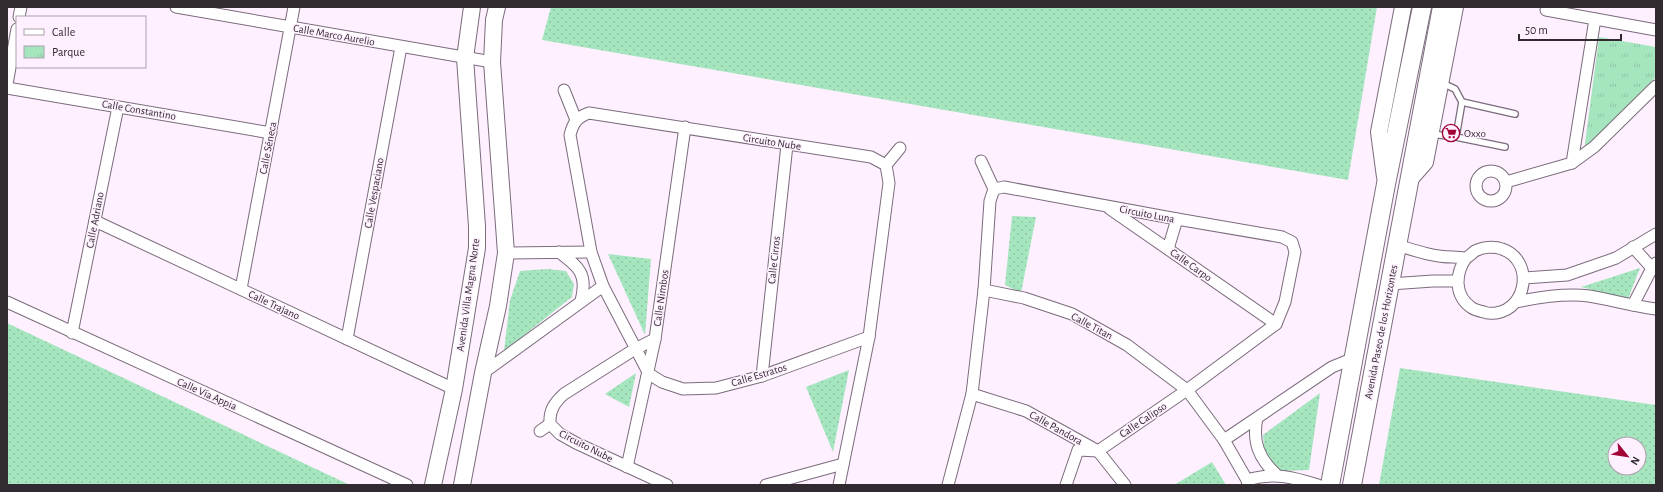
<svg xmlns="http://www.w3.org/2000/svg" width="1663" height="492" font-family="'Alegreya Sans',sans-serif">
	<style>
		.grass { fill: url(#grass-dots); fill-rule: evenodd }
		.park { fill: url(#park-tufts) }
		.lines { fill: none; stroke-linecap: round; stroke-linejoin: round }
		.lane-casing { stroke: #7b6c7c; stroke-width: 8 }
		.street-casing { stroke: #7b6c7c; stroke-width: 13 }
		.secondary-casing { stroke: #7b6c7c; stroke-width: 18 }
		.primary-casing { stroke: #7b6c7c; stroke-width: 20 }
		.lane { stroke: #fff; stroke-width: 5.5 }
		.street { stroke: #fff; stroke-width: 11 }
		.secondary { stroke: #fff; stroke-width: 16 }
		.primary { stroke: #fff; stroke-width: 18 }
		.labels { text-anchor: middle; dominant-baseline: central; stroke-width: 3; stroke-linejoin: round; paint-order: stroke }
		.street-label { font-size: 11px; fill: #312a31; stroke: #fef0ff }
		.poi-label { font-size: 11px; fill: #312a31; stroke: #fef0ff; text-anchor: start }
	</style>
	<defs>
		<pattern id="grass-dots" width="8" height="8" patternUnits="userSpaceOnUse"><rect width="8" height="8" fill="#a6e6bf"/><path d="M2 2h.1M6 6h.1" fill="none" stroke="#8fc5a5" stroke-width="1.8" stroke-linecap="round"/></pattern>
		<pattern id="park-tufts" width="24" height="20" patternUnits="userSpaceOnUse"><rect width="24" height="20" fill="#a6e6bf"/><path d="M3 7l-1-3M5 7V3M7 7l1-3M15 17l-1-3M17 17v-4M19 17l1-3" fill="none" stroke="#8fc5a5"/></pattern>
	</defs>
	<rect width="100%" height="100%" fill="#fef0ff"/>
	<g class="grass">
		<path d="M 551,7 L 1377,7 L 1348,180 L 542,40 Z"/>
		<path d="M 1012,216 L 1036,217 L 1021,293 L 1005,285 Z"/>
		<path d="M 608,254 L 651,259 L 645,335 Z"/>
		<path d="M 1640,268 L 1628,299 L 1581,287 Z"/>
		<path d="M 547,269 L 566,271 L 574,284 L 572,297 L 504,351 L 510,300 L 520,271 Z"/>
		<path d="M 7,323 L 350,485 L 7,485 Z"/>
		<path d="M 1400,368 L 1656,405 L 1656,485 L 1379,485 ZM 1615,444 L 1639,444 L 1639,468 L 1615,468 Z"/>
		<path d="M 849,370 L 833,452 L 806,387 Z"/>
		<path d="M 636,373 L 629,407 L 605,394 Z"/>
		<path d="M 1320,393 L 1309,470 L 1282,471 L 1265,457 L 1263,435 Z"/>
		<path d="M 1212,462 L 1226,485 L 1174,485 Z"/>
	</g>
	<path class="park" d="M 1599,37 L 1656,47 L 1656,77 L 1584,151 Z"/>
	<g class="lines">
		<defs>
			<g id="lane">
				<path d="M 1442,83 L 1455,89 L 1462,102 L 1456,137 L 1505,147"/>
				<path d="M 1462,102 L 1515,114"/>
				<path d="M 1431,134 L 1456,137"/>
			</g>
			<g id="street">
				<path d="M 176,7 L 492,62"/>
				<path d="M 1546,10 L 1656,30"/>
				<path d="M 19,17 L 21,7"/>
				<path d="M 7,84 L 17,29"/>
				<path d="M 7,88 L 271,133"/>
				<path d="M 564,90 L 576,120"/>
				<path d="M 981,161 L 994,189"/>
				<path d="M 1572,163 L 1595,19"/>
				<path d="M 886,165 L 900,148"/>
				<circle cx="1491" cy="186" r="15"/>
				<path d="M 1506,182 L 1572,163 L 1594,147 L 1656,86"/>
				<path d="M 994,189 L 1004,187 L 1177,219 L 1282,237 L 1292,242 L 1295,252 L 1285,302 L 1276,324 L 1187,390 L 1098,451 L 1078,450 L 1066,485"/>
				<path d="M 1110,209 L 1276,324"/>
				<path d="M 95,221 L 454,389"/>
				<path d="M 1397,245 C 1416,251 1434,257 1453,257 C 1457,257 1462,258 1465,258 C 1469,257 1472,253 1475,251 C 1482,247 1494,246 1502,249 C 1534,260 1528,308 1496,313 C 1491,313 1488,314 1484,312 C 1480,311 1475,310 1472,308 C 1454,296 1455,274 1466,258"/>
				<path d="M 1633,247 L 1652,268"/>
				<path d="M 1168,249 L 1177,219"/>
				<path d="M 559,252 C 579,267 588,274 581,301"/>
				<path d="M 506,253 L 591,252"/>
				<path d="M 1524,278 L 1567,275 L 1616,258 L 1656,234"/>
				<path d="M 1390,284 L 1433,281 L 1457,281"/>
				<path d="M 241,289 L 294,7"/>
				<path d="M 984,290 L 1024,298 L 1072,314 L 1127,345 L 1187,390 L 1224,440 L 1247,480 L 1248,485"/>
				<path d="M 7,302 L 407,485"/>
				<path d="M 1516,302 C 1540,297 1565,293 1589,296 C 1612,300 1634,306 1656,309"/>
				<path d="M 1633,305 L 1652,268 L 1656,263"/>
				<path d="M 72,333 L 118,107"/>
				<path d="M 869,337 L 762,376 L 716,388 L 683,389 L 662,382 L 649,374 L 603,286 L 591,252 L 570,135 C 573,123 577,117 589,113 L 871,157 L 886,165"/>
				<path d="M 347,339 L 401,47"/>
				<path d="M 655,339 L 635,349 L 564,394 C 554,403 549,411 550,424 L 560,434 L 576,443 L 667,485"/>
				<path d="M 483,373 L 603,286"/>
				<path d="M 762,376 L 787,145"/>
				<path d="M 972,394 L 1026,411 L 1098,451 L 1125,485"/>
				<path d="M 1257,418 C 1252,442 1259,459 1277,475"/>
				<path d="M 540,431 L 550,424"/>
				<path d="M 1224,440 L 1332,367 L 1354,358"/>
				<path d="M 627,467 L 655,339 L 685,127"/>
				<path d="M 1247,480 C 1274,472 1292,477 1318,485"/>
				<path d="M 766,485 L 843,464"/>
				<path d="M 839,485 L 869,337 L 889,183 L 886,165"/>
				<path d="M 948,485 L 972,394 L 984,290 L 990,201 L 994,189"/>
			</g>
			<g id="secondary">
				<path d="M 1385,177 L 1379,132 L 1403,7"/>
				<path d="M 1410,179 L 1425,162 L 1455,7"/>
				<path d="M 433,485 L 454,389 L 477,248 L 477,226 L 465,58 L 472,7"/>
				<path d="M 462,485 L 483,373 L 498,306 L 506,253 L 492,62 L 494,20 L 497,7"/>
			</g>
			<g id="primary">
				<path d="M 1330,485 L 1386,184 L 1422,7"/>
				<path d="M 1352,485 L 1442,7"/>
			</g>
		</defs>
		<use href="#lane" class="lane-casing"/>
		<use href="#street" class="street-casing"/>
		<use href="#secondary" class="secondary-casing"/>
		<use href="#primary" class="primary-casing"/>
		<use href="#lane" class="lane"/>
		<use href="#street" class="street"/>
		<use href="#secondary" class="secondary"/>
		<use href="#primary" class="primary"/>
	</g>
	<defs>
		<symbol id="supermarket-ring" viewBox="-11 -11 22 22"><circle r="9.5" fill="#fef0ff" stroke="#a20235" stroke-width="1.5"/><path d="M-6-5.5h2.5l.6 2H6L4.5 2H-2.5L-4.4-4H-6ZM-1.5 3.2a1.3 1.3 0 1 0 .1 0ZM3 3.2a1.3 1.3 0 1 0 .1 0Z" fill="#a20235"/></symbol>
	</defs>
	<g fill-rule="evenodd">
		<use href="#supermarket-ring" x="1441" y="123" width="20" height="20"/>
	</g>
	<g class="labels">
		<g class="street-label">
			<text transform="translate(334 35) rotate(10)">Calle Marco Aurelio</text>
			<text transform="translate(139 110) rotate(10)">Calle Constantino</text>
			<text transform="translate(772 142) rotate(9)">Circuito Nube</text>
			<text transform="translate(268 148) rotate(-79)">Calle Séneca</text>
			<text transform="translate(374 193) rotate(-80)">Calle Vespaciano</text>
			<text transform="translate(1147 214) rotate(11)">Circuito Luna</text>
			<text transform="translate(95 220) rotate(-79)">Calle Adriano</text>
			<text transform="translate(774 260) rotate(-84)">Calle Cirros</text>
			<text transform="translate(1191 265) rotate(35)">Calle Carpo</text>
			<text transform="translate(468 295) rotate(-82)">Avenida Villa Magna Norte</text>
			<text transform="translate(661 298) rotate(-82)">Calle Nimbos</text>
			<text transform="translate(274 305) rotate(25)">Calle Trajano</text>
			<text transform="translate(1092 326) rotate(28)">Calle Titan</text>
			<text transform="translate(1381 332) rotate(-79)">Avenida Paseo de los Horizontes</text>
			<text transform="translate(759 375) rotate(-17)">Calle Estratos</text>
			<text transform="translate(207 394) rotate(24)">Calle Vía Appia</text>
			<text transform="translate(1143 420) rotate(-34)">Calle Calipso</text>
			<text transform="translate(1056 428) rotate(29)">Calle Pandora</text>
			<text transform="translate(586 446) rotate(27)">Circuito Nube</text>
		</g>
		<g class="poi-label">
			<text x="1464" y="133">Oxxo</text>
		</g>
	</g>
	<rect width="1663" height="492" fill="none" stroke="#312a31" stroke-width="16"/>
	<rect x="16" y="16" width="130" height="52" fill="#fef0ff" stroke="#aca1ad"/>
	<rect x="24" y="29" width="20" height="6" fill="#ffffff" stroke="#aca1ad"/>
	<text x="52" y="36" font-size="12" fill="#312a31">Calle</text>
	<rect x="24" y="46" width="20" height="12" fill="url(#park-tufts)" stroke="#aca1ad"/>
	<text x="52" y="56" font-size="12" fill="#312a31">Parque</text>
	<g transform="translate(1627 456) rotate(120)"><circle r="19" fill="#fef0ff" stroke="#aca1ad"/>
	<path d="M0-3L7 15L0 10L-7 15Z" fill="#a20235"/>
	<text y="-6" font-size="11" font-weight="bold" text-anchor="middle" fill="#312a31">N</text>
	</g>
	<path d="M1519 34v6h102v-6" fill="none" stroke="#312a31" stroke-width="2"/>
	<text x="1525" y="34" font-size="12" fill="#312a31" stroke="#fef0ff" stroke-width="3" paint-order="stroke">50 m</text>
</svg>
